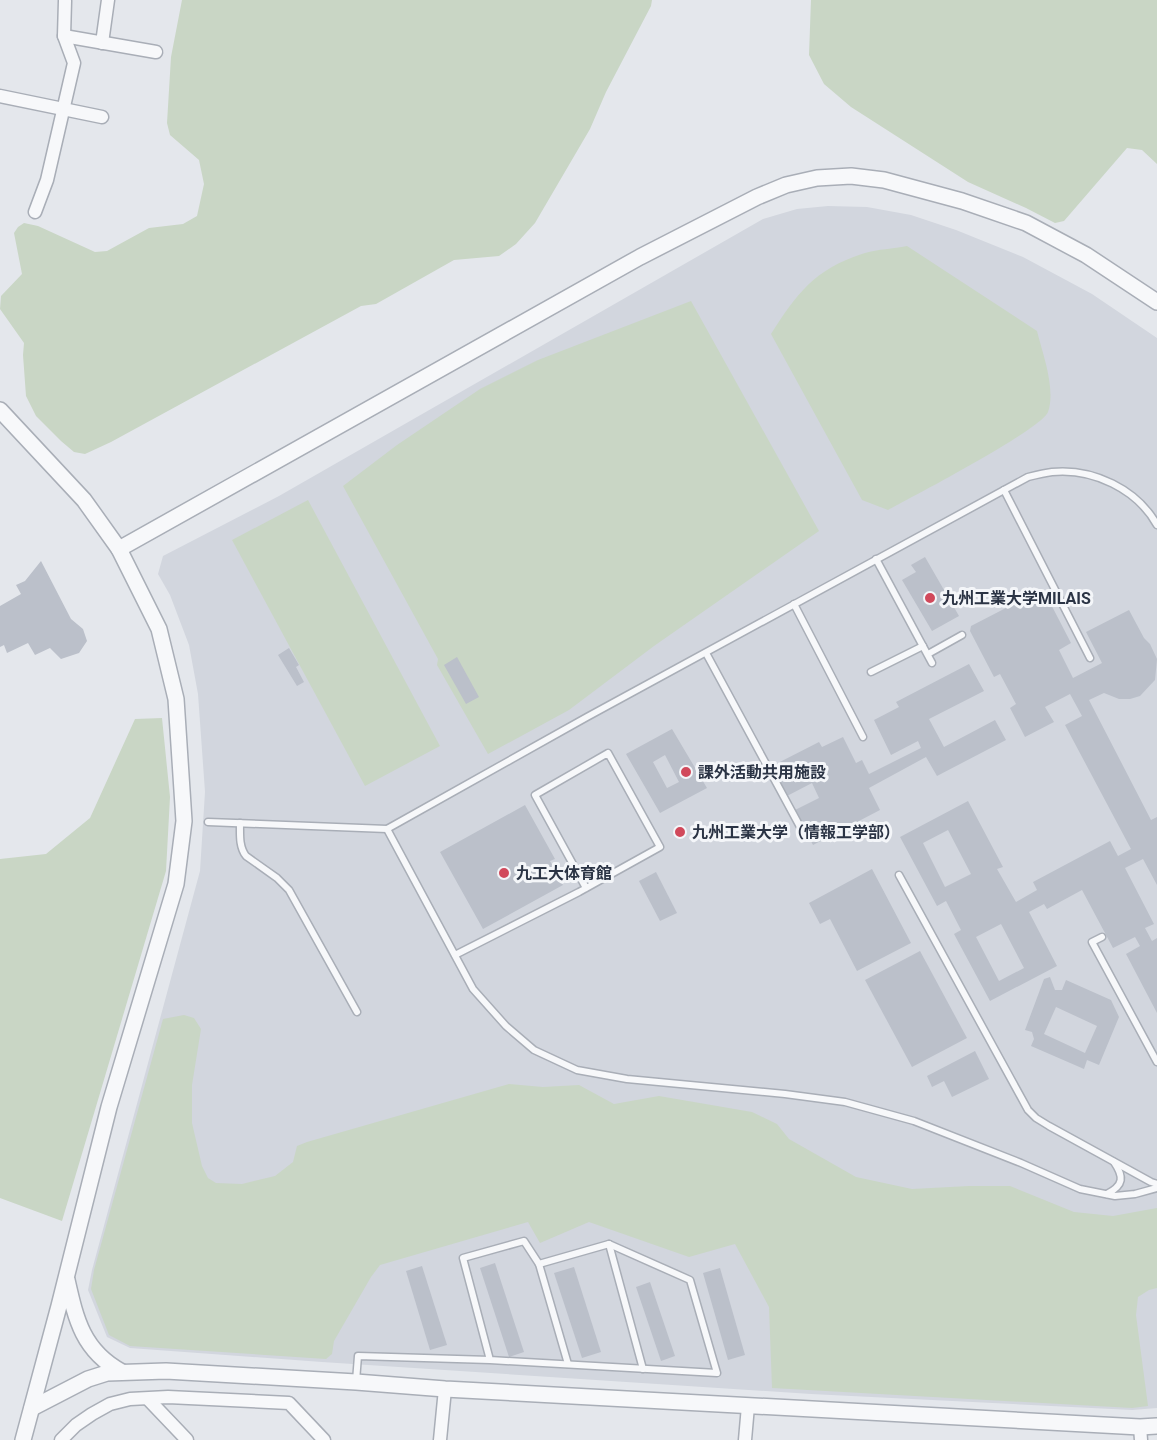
<svg xmlns="http://www.w3.org/2000/svg" width="1157" height="1440" font-family="Roboto,'Noto Sans JP',sans-serif">
	<style>
		.built { fill: #d2d6de }
		.green { fill: #c9d6c5 }
		.building { fill: #bbc0ca; fill-rule: evenodd }
		.lines { fill: none; stroke-linecap: round; stroke-linejoin: round }
		.service-casing { stroke: #a9aeb7; stroke-width: 9 }
		.minor-casing { stroke: #a9aeb7; stroke-width: 15 }
		.tertiary-casing { stroke: #a9aeb7; stroke-width: 18 }
		.service { stroke: #f7f8fa; stroke-width: 6 }
		.minor { stroke: #f7f8fa; stroke-width: 12 }
		.tertiary { stroke: #f7f8fa; stroke-width: 15 }
		.poi-dot { fill: #d1495b; stroke: #f4f6f9; stroke-width: 2 }
		.labels { text-anchor: middle; dominant-baseline: central; stroke-width: 6; stroke-linejoin: round; paint-order: stroke }
		.poi-label { font-size: 16px; font-weight: bold; fill: #2b3445; stroke: #f4f6f9; text-anchor: start }
	</style>
	<rect width="100%" height="100%" fill="#e4e7ec"/>
	<path class="built" d="M 828,206 L 867,207 L 911,215 L 956,230 L 1023,257 L 1092,294 L 1157,338 L 1157,1408 L 1132,1410 L 811,1394 L 322,1362 L 130,1348 L 107,1337 L 88,1290 L 92,1270 L 200,871 L 205,792 L 198,694 L 189,645 L 170,595 L 158,574 L 163,556 L 279,496 L 763,219 L 797,209 Z"/>
	<g class="green">
		<path d="M 182,0 L 652,0 L 651,6 L 606,92 L 590,129 L 535,223 L 516,244 L 499,256 L 454,260 L 376,304 L 361,306 L 111,442 L 85,454 L 74,452 L 61,441 L 36,416 L 26,396 L 23,355 L 24,343 L 0,309 L 1,296 L 22,274 L 14,233 L 18,227 L 24,223 L 38,226 L 95,252 L 107,251 L 149,228 L 183,224 L 197,216 L 204,184 L 199,160 L 170,135 L 167,123 L 171,57 Z"/>
		<path d="M 811,0 L 1157,0 L 1157,164 L 1142,150 L 1127,148 L 1064,221 L 1055,223 L 1026,208 L 968,182 L 851,107 L 824,84 L 809,55 Z"/>
		<path d="M 907,246 L 1037,331 C 1043,355 1056,389 1048,412 C 1042,429 912,497 888,510 L 862,500 L 771,334 C 797,293 816,268 865,253 C 878,249 893,249 907,246 Z"/>
		<path d="M 691,301 L 819,531 L 654,646 L 569,710 L 488,754 L 437,665 L 438,659 L 343,486 L 397,445 L 480,389 L 538,360 Z"/>
		<path d="M 308,500 L 440,746 L 365,786 L 232,540 Z"/>
		<path d="M 162,718 L 170,797 L 166,871 L 62,1221 L 0,1198 L 0,859 L 46,854 L 90,818 L 135,719 Z"/>
		<path d="M 184,1015 L 194,1018 L 201,1029 L 192,1085 L 192,1123 L 202,1166 L 208,1178 L 216,1183 L 242,1184 L 275,1176 L 293,1162 L 297,1146 L 307,1142 L 509,1084 L 543,1087 L 579,1085 L 614,1104 L 659,1096 L 752,1112 L 777,1124 L 789,1139 L 856,1177 L 912,1189 L 969,1186 L 1010,1186 L 1074,1212 L 1113,1216 L 1157,1208 L 1157,1288 L 1149,1290 L 1138,1297 L 1136,1315 L 1148,1406 L 1132,1408 L 772,1388 L 769,1307 L 735,1244 L 689,1257 L 589,1222 L 540,1243 L 528,1222 L 380,1265 L 371,1277 L 334,1341 L 332,1354 L 326,1359 L 130,1346 L 109,1335 L 91,1289 L 94,1270 L 163,1019 Z"/>
	</g>
	<g class="building">
		<path d="M 925,557 L 959,616 L 932,631 L 902,580 L 916,572 L 911,565 Z"/>
		<path d="M 41,561 L 71,619 L 83,629 L 87,641 L 79,653 L 61,659 L 50,648 L 35,655 L 28,643 L 7,653 L 4,645 L 0,647 L 0,606 L 21,594 L 16,585 L 25,581 Z"/>
		<path d="M 1043,589 L 1071,643 L 1059,650 L 1073,678 L 1102,663 L 1086,632 L 1129,610 L 1144,638 L 1150,644 L 1157,659 L 1155,680 L 1140,696 L 1130,699 L 1119,699 L 1104,693 L 1089,700 L 1151,820 L 1157,817 L 1157,885 L 1143,859 L 1125,868 L 1154,924 L 1145,928 L 1152,941 L 1157,938 L 1157,1013 L 1126,954 L 1140,946 L 1135,937 L 1113,948 L 1082,890 L 1047,909 L 1044,904 L 1029,912 L 1057,966 L 990,1001 L 954,934 L 961,930 L 946,901 L 937,906 L 900,837 L 968,801 L 1003,867 L 997,869 L 1016,902 L 1037,890 L 1033,882 L 1110,841 L 1118,856 L 1131,849 L 1065,725 L 1082,716 L 1070,694 L 1045,707 L 1054,722 L 1025,737 L 1010,708 L 1016,704 L 1000,674 L 994,677 L 970,631 L 971,626 ZM 948,830 L 971,874 L 945,887 L 923,843 ZM 1001,924 L 1024,968 L 999,981 L 976,937 Z"/>
		<path d="M 289,648 L 299,665 L 296,667 L 304,682 L 297,686 L 278,655 Z"/>
		<path d="M 457,657 L 479,697 L 466,704 L 444,665 Z"/>
		<path d="M 969,664 L 984,691 L 929,719 L 944,747 L 995,720 L 1006,740 L 937,776 L 926,757 L 869,788 L 880,810 L 813,845 L 795,810 L 819,798 L 812,783 L 787,796 L 772,766 L 819,742 L 822,747 L 843,737 L 856,763 L 862,760 L 869,774 L 921,748 L 918,741 L 891,755 L 874,720 L 899,707 L 896,702 Z"/>
		<path d="M 672,729 L 707,788 L 660,813 L 626,754 ZM 665,755 L 679,782 L 667,788 L 653,762 Z"/>
		<path d="M 525,805 L 555,859 L 550,861 L 563,885 L 483,929 L 440,852 Z"/>
		<path d="M 872,869 L 911,943 L 857,971 L 830,919 L 820,924 L 809,903 Z"/>
		<path d="M 656,872 L 677,913 L 660,921 L 639,881 Z"/>
		<path d="M 920,951 L 967,1038 L 912,1067 L 865,980 Z"/>
		<path d="M 1050,977 L 1055,990 L 1062,990 L 1066,980 L 1111,1000 L 1119,1017 L 1099,1065 L 1087,1060 L 1084,1069 L 1031,1046 L 1034,1039 L 1032,1032 L 1025,1030 L 1044,979 ZM 1056,1007 L 1097,1026 L 1085,1053 L 1044,1034 Z"/>
		<path d="M 975,1051 L 989,1079 L 952,1097 L 944,1081 L 932,1087 L 927,1076 Z"/>
		<path d="M 495,1263 L 524,1352 L 509,1357 L 480,1268 Z"/>
		<path d="M 422,1266 L 447,1345 L 430,1350 L 406,1271 Z"/>
		<path d="M 574,1267 L 601,1352 L 582,1358 L 554,1273 Z"/>
		<path d="M 720,1268 L 745,1355 L 728,1360 L 703,1273 Z"/>
		<path d="M 650,1282 L 675,1356 L 661,1361 L 636,1287 Z"/>
	</g>
	<g class="lines">
		<defs>
			<g id="service">
				<path d="M 1004,490 L 1090,658"/>
				<path d="M 876,559 L 932,663"/>
				<path d="M 794,604 L 863,737"/>
				<path d="M 706,653 L 804,834"/>
				<path d="M 928,654 L 962,635"/>
				<path d="M 871,672 L 923,646"/>
				<path d="M 208,822 L 387,829 L 587,717 L 1028,477 C 1036,475 1044,473 1052,472 C 1093,468 1137,489 1157,525"/>
				<path d="M 240,823 C 240,835 239,847 246,856 L 277,878 L 289,890 L 357,1012"/>
				<path d="M 387,829 L 473,989 L 506,1026 L 534,1050 L 577,1070 L 627,1079 L 785,1094 L 845,1102 L 914,1121 L 1021,1163 L 1080,1189 L 1115,1196 L 1135,1194 L 1157,1188"/>
				<path d="M 899,875 L 1028,1110 L 1036,1118 L 1049,1126 L 1151,1182 L 1157,1184"/>
				<path d="M 1102,937 L 1092,942 L 1157,1062"/>
				<path d="M 455,955 L 579,892 L 660,847 L 608,753 L 535,795 L 586,888"/>
				<path d="M 1107,1194 C 1124,1185 1124,1177 1114,1162"/>
				<path d="M 609,1244 L 643,1369"/>
				<path d="M 539,1264 L 568,1364"/>
				<path d="M 356,1381 L 358,1356 L 490,1360 L 717,1373 L 690,1280 L 609,1244 L 539,1264 L 524,1241 L 463,1258 L 490,1360"/>
			</g>
			<g id="minor">
				<path d="M 64,36 L 156,52"/>
				<path d="M 102,43 L 108,0"/>
				<path d="M 0,96 L 102,117"/>
				<path d="M 35,212 L 47,180 L 74,63 L 64,36 L 65,1"/>
				<path d="M 148,1399 L 187,1440"/>
				<path d="M 1140,1427 L 1141,1440"/>
				<path d="M 61,1440 L 76,1425 L 92,1414 L 110,1404 L 130,1399 L 168,1397 L 289,1403 L 324,1440"/>
				<path d="M 440,1440 L 445,1389"/>
				<path d="M 745,1440 L 748,1406"/>
			</g>
			<g id="tertiary">
				<path d="M 0,410 L 84,500 L 119,549 L 159,629 L 176,699 L 184,821 L 176,884 L 109,1107 L 59,1306 L 23,1440"/>
				<path d="M 119,549 L 640,257 L 757,197 L 786,185 L 817,178 L 851,176 L 884,180 L 962,201 L 1026,223 L 1086,255 L 1157,302"/>
				<path d="M 67,1280 C 76,1320 83,1351 122,1372"/>
				<path d="M 32,1408 L 88,1379 L 107,1373 L 166,1371 L 356,1382 L 445,1389 L 1140,1427 L 1157,1426"/>
			</g>
		</defs>
		<use href="#service" class="service-casing"/>
		<use href="#minor" class="minor-casing"/>
		<use href="#tertiary" class="tertiary-casing"/>
		<use href="#service" class="service"/>
		<use href="#minor" class="minor"/>
		<use href="#tertiary" class="tertiary"/>
	</g>
	<g class="poi-dot">
		<circle cx="930" cy="598" r="6"/>
		<circle cx="686" cy="772" r="6"/>
		<circle cx="680" cy="832" r="6"/>
		<circle cx="504" cy="873" r="6"/>
	</g>
	<g class="labels">
		<g class="poi-label">
			<text x="942" y="598">九州工業大学MILAIS</text>
			<text x="698" y="772">課外活動共用施設</text>
			<text x="692" y="832">九州工業大学（情報工学部）</text>
			<text x="516" y="873">九工大体育館</text>
		</g>
	</g>
</svg>
